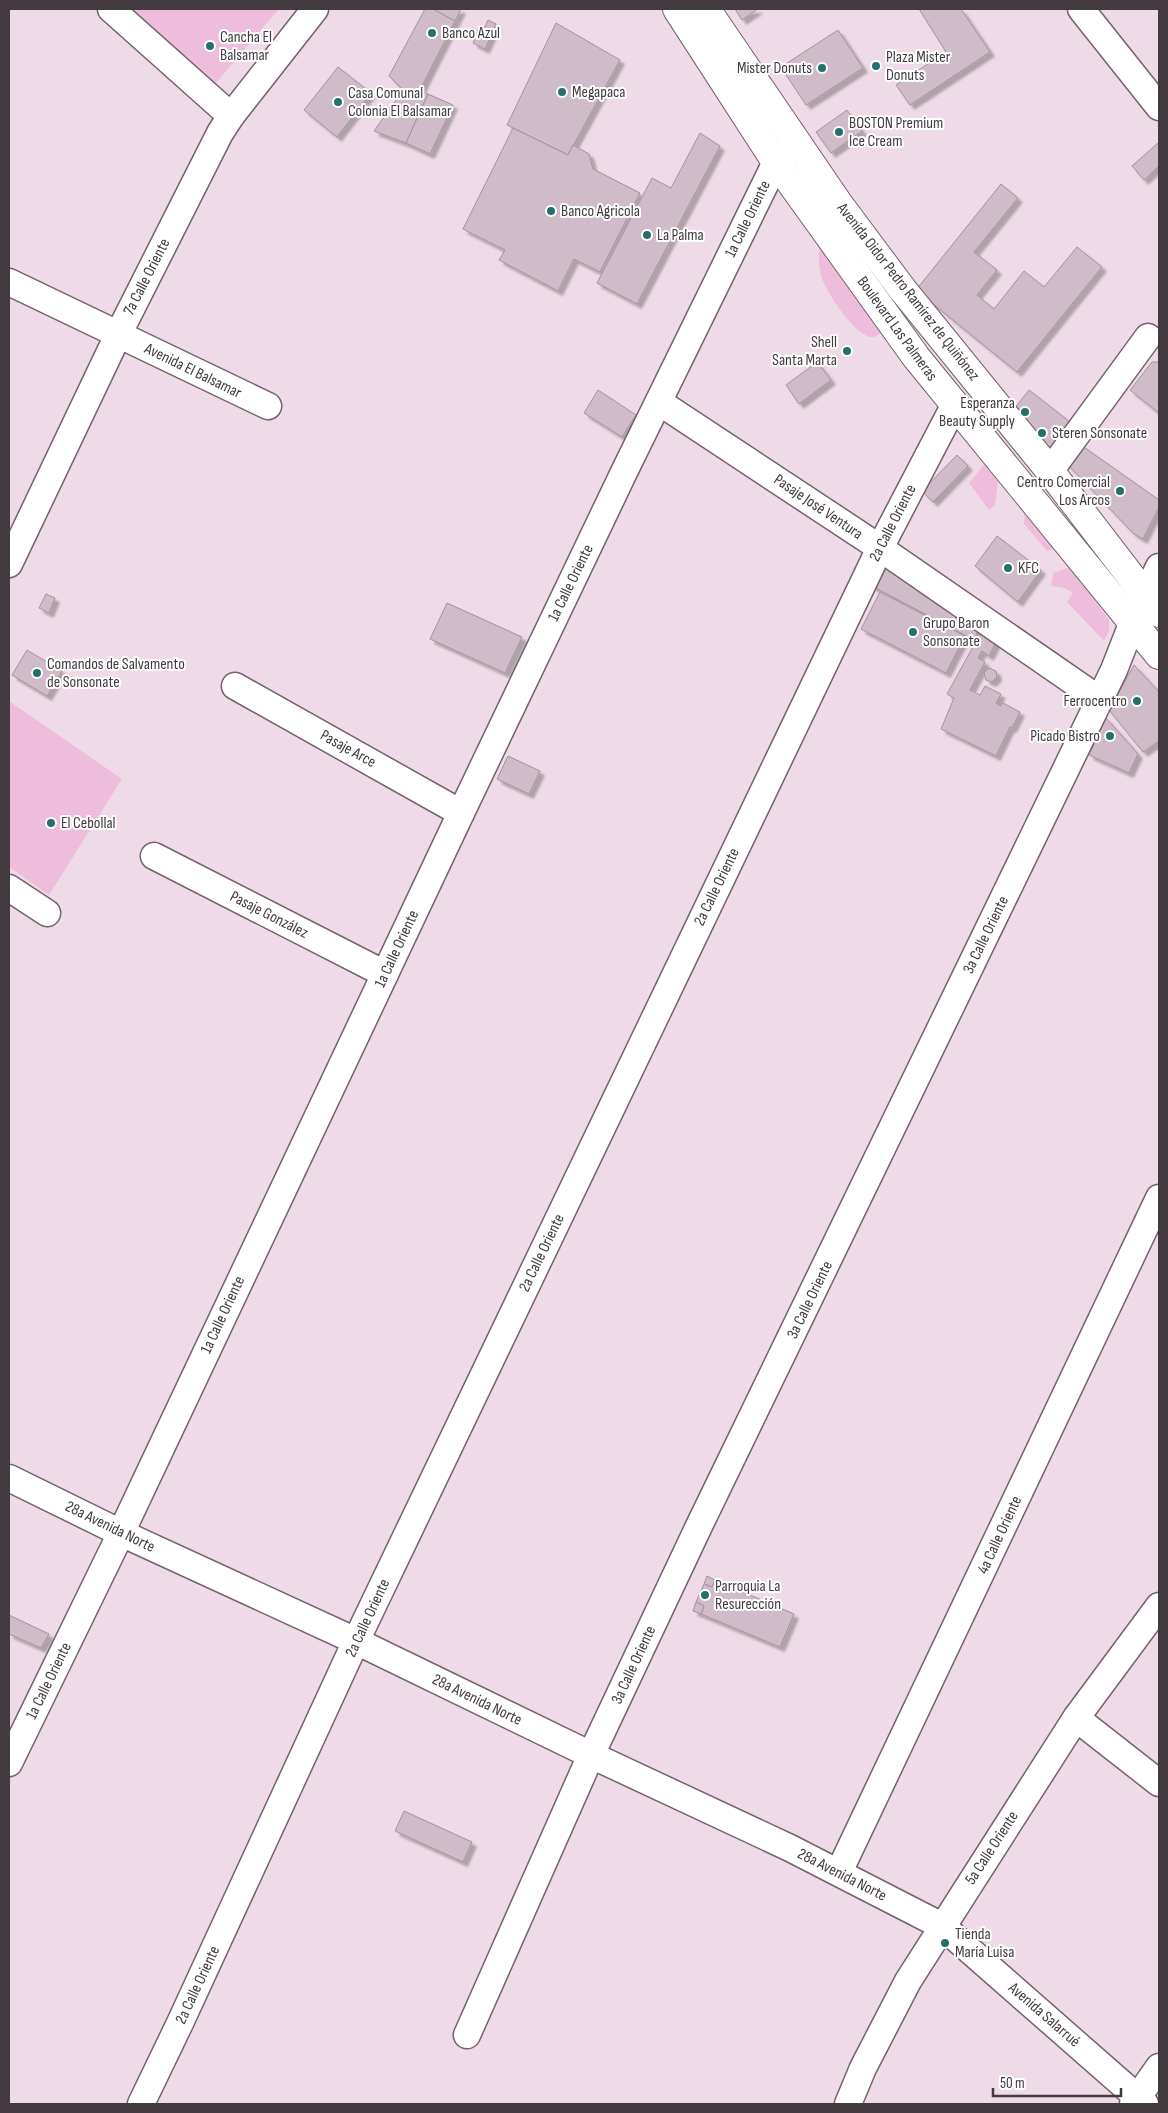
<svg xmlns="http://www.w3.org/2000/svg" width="1168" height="2113" font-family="'Sofia Sans Condensed',sans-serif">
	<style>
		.green { fill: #efbddc }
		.building { fill: #cfbcc8; stroke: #a4919d; filter: url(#shadow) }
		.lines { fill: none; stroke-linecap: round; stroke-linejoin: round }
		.minor-casing { stroke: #73626d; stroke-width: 29 }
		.major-casing { stroke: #73626d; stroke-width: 30 }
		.minor { stroke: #fff; stroke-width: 26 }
		.major { stroke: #fff; stroke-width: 28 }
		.poi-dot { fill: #25706c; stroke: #fff; stroke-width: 2 }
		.labels { text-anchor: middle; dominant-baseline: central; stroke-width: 4; stroke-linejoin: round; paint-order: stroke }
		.poi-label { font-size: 16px; fill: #423a3f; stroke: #fff; text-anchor: start }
		.street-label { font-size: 16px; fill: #423a3f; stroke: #fff }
	</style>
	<defs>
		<filter id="shadow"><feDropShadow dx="4.5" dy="4.5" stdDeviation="1" flood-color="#0004"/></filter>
	</defs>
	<rect width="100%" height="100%" fill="#efdbe7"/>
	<g class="green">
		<path d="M 130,9 L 279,9 L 216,83 Z"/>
		<path d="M 820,245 L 885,329 C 882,332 878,336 873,337 C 856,339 825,290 821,276 C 819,265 818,256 820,245 Z"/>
		<path d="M 986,462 L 999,474 L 995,505 L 989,510 L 969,483 Z"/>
		<path d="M 1025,506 L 1056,548 L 1047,551 L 1024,524 Z"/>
		<path d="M 1070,567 L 1109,620 L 1109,631 L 1104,641 L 1067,602 L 1073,593 L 1064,588 L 1051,586 L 1053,573 Z"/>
		<path d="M 9,701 L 122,779 L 49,895 L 9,867 Z"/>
	</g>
	<g class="building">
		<path d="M 425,9 L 433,9 L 455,21 L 420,90 L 403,90 L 389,76 Z"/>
		<path d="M 433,9 L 461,9 L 455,21 Z"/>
		<path d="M 735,9 L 758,9 L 742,20 Z"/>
		<path d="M 919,9 L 961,9 L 990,52 L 910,105 L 896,85 L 946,52 Z"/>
		<path d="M 488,20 L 496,24 L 485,49 L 473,43 L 480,25 L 485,27 Z"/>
		<path d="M 556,23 L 620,60 L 568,155 L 507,125 Z"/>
		<path d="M 838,30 L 863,68 L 806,105 L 781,67 Z"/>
		<path d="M 338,67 L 371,93 L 337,137 L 304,110 Z"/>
		<path d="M 403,90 L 420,90 L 428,94 L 406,143 L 374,131 Z"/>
		<path d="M 428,94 L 453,105 L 430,154 L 406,143 Z"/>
		<path d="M 847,110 L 862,131 L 831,153 L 816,132 Z"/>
		<path d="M 513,128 L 568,155 L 573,145 L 589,154 L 593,169 L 640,193 L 600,272 L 574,259 L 558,291 L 499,260 L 505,250 L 463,229 Z"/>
		<path d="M 700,133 L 720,146 L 637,304 L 597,283 L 652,178 L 671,188 Z"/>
		<path d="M 1159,142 L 1159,166 L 1144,180 L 1132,166 Z"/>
		<path d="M 1001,184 L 1018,198 L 974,252 L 997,270 L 977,295 L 994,309 L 1024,271 L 1044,287 L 1077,247 L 1102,267 L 1017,372 L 916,290 Z"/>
		<path d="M 817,362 L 831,380 L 799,404 L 786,385 Z"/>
		<path d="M 1152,362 L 1159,362 L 1159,413 L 1130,390 Z"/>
		<path d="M 598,390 L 636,415 L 622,437 L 584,413 Z"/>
		<path d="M 1029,390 L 1070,422 L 1049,449 L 1014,409 Z"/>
		<path d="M 1081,445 L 1159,500 L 1159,507 L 1143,539 L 1133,533 L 1067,464 Z"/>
		<path d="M 957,455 L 968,466 L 933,502 L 922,491 Z"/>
		<path d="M 997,536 L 1041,570 L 1018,602 L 975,566 Z"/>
		<path d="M 882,562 L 979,628 L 974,640 L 870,585 Z"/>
		<path d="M 880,592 L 965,636 L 946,673 L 861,629 Z"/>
		<path d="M 46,594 L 55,598 L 49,613 L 39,608 Z"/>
		<path d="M 447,603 L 522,637 L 505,673 L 430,639 Z"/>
		<path d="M 981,632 L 996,642 L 989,656 L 982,651 L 978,658 L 985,662 L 970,690 L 980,695 L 985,686 L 1001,694 L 996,703 L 1001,706 L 1003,703 L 1020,712 L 1012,728 L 1010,727 L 996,756 L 941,729 L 954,698 L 947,694 Z"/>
		<path d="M 27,650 L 62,671 L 47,696 L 12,675 Z"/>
		<path d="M 1134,665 L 1159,692 L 1159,741 L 1143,752 L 1109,710 Z"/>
		<path d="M 989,668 L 996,671 L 997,677 L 992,682 L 986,680 L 984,673 Z"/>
		<path d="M 1106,718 L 1138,754 L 1129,773 L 1089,755 Z"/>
		<path d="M 508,756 L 540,771 L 529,794 L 497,779 Z"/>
		<path d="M 707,1576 L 715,1580 L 712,1587 L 704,1584 Z"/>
		<path d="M 715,1580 L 794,1614 L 780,1647 L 701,1614 L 704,1606 L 696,1602 L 704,1584 L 712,1587 Z"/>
		<path d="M 696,1602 L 704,1606 L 701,1614 L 693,1611 Z"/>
		<path d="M 9,1615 L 49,1634 L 41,1648 L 9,1634 Z"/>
		<path d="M 404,1811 L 472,1842 L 463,1862 L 395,1831 Z"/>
	</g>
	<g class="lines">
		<defs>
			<g id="minor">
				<path d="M 111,9 L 231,116"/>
				<path d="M 1081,9 L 1159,107"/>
				<path d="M 9,282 L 268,406"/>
				<path d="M 659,402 L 880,548 L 1100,700"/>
				<path d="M 1050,471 L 1148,337"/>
				<path d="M 9,564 L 118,335 L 220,133 L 231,116 L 315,9"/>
				<path d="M 235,686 L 461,813"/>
				<path d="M 154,856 L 385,974"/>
				<path d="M 9,888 L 47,913"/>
				<path d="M 9,1478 L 121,1533 L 356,1641 L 591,1755 L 790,1848 L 942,1926 L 1145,2104"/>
				<path d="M 1076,1718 L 1159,1783"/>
				<path d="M 9,1763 L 121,1533 L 461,813 L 625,470 L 776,162 L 790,148"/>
				<path d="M 839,1872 L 1159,1198"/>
				<path d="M 467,2035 L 591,1755 L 699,1526 L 1114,670 L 1132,624 L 1159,567"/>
				<path d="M 141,2104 L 180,2023 L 356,1641 L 880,548 L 954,406"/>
				<path d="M 848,2104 L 863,2068 L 908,1981 L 1076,1718 L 1159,1606"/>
				<path d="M 1133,2104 L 1159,2067"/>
			</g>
			<g id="major">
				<path d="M 677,9 L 776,162 L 916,357 L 1159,655"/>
				<path d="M 706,9 L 838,203 L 903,290 L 1050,471 L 1159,613"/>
			</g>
		</defs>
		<use href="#minor" class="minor-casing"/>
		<use href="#major" class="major-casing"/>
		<use href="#minor" class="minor"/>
		<use href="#major" class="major"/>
	</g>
	<g class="poi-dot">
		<circle cx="432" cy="33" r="5"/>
		<circle cx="210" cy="46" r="5"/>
		<circle cx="876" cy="66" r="5"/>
		<circle cx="822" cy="68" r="5"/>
		<circle cx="562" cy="92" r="5"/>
		<circle cx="338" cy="102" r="5"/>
		<circle cx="839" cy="132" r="5"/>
		<circle cx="551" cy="211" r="5"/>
		<circle cx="647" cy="235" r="5"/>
		<circle cx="847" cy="351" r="5"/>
		<circle cx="1025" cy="412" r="5"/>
		<circle cx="1042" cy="433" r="5"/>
		<circle cx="1120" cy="491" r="5"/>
		<circle cx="1008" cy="568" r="5"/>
		<circle cx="913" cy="632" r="5"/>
		<circle cx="37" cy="673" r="5"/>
		<circle cx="1137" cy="701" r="5"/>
		<circle cx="1110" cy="736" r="5"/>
		<circle cx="51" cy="823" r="5"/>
		<circle cx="705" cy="1595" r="5"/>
		<circle cx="945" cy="1943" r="5"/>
	</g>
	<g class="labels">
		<g class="poi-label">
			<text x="442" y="33">Banco Azul</text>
			<text x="220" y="37">Cancha El<tspan x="220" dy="18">Balsamar</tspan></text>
			<text x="886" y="57">Plaza Mister<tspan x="886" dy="18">Donuts</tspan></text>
			<text x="812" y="68" text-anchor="end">Mister Donuts</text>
			<text x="572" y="92">Megapaca</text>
			<text x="348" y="93">Casa Comunal<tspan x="348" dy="18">Colonia El Balsamar</tspan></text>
			<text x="849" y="123">BOSTON Premium<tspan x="849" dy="18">Ice Cream</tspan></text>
			<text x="561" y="211">Banco Agricola</text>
			<text x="657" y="235">La Palma</text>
			<text x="837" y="342" text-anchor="end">Shell<tspan x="837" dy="18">Santa Marta</tspan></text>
			<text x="1015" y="403" text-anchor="end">Esperanza<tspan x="1015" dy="18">Beauty Supply</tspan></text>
			<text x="1052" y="433">Steren Sonsonate</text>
			<text x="1110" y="482" text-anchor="end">Centro Comercial<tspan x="1110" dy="18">Los Arcos</tspan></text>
			<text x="1018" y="568">KFC</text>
			<text x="923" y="623">Grupo Baron<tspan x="923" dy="18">Sonsonate</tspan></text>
			<text x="47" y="664">Comandos de Salvamento<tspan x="47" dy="18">de Sonsonate</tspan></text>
			<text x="1127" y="701" text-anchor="end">Ferrocentro</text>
			<text x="1100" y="736" text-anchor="end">Picado Bistro</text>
			<text x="61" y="823">El Cebollal</text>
			<text x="715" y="1586">Parroquia La<tspan x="715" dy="18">Resurección</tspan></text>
			<text x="955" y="1934">Tienda<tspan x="955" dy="18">María Luisa</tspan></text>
		</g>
		<g class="street-label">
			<text transform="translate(748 219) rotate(-64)">1a Calle Oriente</text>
			<text transform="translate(147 277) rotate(-63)">7a Calle Oriente</text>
			<text transform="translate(908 292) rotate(52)">Avenida Oidor Pedro Ramírez de Quiñónez</text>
			<text transform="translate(897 329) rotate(54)">Boulevard Las Palmeras</text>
			<text transform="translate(193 371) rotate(26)">Avenida El Balsamar</text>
			<text transform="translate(818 507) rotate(34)">Pasaje José Ventura</text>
			<text transform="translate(893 523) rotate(-63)">2a Calle Oriente</text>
			<text transform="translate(571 583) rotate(-64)">1a Calle Oriente</text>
			<text transform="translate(348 749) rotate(29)">Pasaje Arce</text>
			<text transform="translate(717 887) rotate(-64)">2a Calle Oriente</text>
			<text transform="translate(269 915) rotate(27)">Pasaje González</text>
			<text transform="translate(986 935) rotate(-64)">3a Calle Oriente</text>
			<text transform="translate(397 949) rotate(-65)">1a Calle Oriente</text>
			<text transform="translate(542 1253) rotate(-64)">2a Calle Oriente</text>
			<text transform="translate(810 1300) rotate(-64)">3a Calle Oriente</text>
			<text transform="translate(223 1315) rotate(-65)">1a Calle Oriente</text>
			<text transform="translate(110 1527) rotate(26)">28a Avenida Norte</text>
			<text transform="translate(1000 1535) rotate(-65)">4a Calle Oriente</text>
			<text transform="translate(368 1618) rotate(-65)">2a Calle Oriente</text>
			<text transform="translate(634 1665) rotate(-65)">3a Calle Oriente</text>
			<text transform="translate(49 1681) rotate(-64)">1a Calle Oriente</text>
			<text transform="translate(477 1700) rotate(26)">28a Avenida Norte</text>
			<text transform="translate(992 1848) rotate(-57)">5a Calle Oriente</text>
			<text transform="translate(842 1875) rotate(27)">28a Avenida Norte</text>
			<text transform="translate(198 1985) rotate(-65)">2a Calle Oriente</text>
			<text transform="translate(1044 2015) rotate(41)">Avenida Salarrué</text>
		</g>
	</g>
	<rect width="1168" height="2113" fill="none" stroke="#423a3f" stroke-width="20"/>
	<path d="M993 2088v8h128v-8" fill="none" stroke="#423a3f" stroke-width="2.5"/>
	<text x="1000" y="2088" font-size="15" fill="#423a3f" stroke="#ffffff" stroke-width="4" paint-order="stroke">50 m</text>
</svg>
